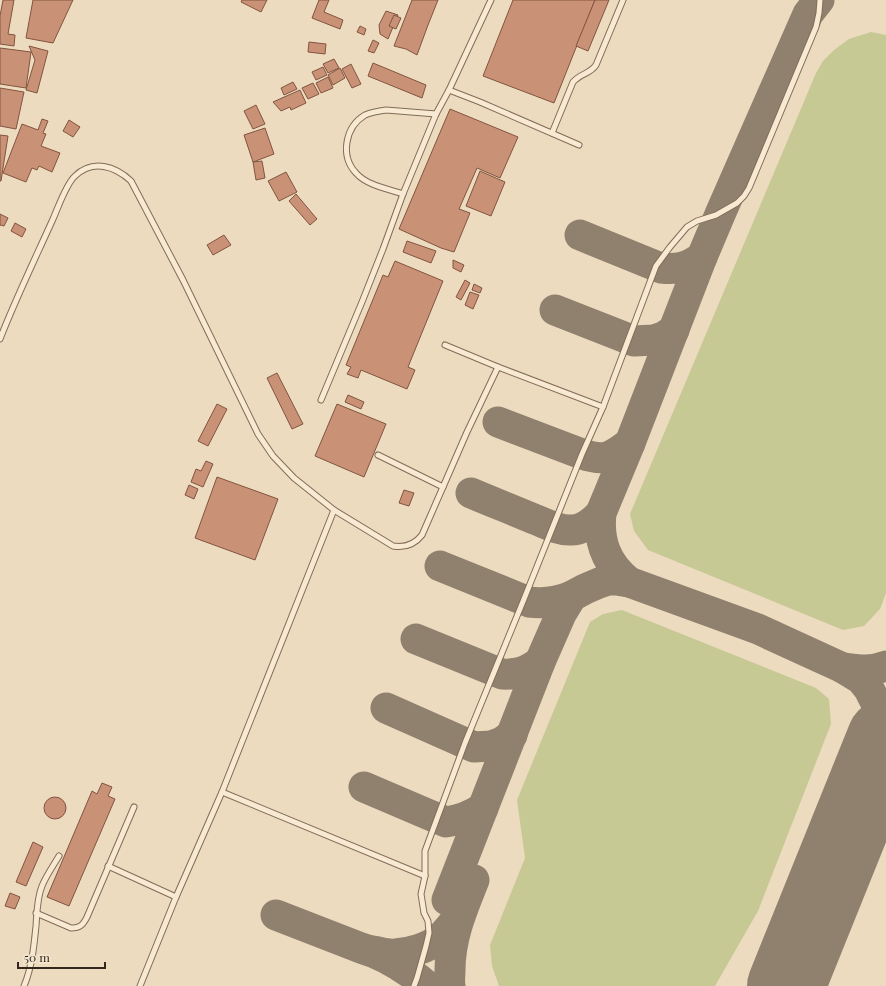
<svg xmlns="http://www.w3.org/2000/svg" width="886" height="986" font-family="'Playfair Display',serif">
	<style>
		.grass { fill: #c7c994 }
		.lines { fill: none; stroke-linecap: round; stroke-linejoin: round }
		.taxiway { stroke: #90806e; stroke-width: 31 }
		.runway { stroke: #90806e; stroke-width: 78 }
		.building { fill: #c99276; stroke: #82543f }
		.service-casing { stroke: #836c58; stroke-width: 7 }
		.service { stroke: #f7e9d2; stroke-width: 5 }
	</style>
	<rect width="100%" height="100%" fill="#ecdbbf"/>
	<g class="grass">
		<path d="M 871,32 L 886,35 L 886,593 L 880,609 L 864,626 L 843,630 L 648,550 L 634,531 L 630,514 L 816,73 L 823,61 L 834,50 L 849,39 Z"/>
		<path d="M 622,610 L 816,688 L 829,699 L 831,724 L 758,911 L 715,986 L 499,986 L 492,966 L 490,945 L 525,858 L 517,800 L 590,622 L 603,614 Z"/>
	</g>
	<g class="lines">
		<g class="taxiway">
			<path d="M 819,0 L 808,14 L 721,212 L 702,257 L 630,443 L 601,513 C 598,541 606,564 629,582 L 758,629 L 843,668 L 861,679 L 869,689 L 883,717 L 885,740"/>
			<path d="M 580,235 L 661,268 C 679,270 688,267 702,257"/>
			<path d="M 555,310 L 634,341 L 654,340 L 663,337 L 674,330"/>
			<path d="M 498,422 L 582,454 C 606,462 611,457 630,443"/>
			<path d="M 471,493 C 492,502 513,510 534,519 C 545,523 557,530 569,530 C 583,531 593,522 601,513"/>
			<path d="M 440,566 L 529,602 C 545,604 558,602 572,596"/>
			<path d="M 416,639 L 502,674 C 519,675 527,671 540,662"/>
			<path d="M 843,668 C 860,670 869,672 886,666"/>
			<path d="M 386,708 L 474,747 L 491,746 L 502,742 L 512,735"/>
			<path d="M 364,787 L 446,822 C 461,820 471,816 483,808"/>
			<path d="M 447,900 L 540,662 L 561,614 L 572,596 L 585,589 L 599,583 L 608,580 L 616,580 L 629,582"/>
			<path d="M 276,915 L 361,948 C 385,955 408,970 427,986"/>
			<path d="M 373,951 C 380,952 388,955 395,954 C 410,953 428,948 439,939 C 447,932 453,923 460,915"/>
			<path d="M 450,986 C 449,981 450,976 450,970 C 450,938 462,910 474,880"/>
		</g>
		<path class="runway" d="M 786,986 L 886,738"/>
	</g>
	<g class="building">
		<path d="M 3,0 L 14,0 L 8,34 L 15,35 L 14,46 L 0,44 L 0,16 Z"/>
		<path d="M 33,0 L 73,0 L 53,43 L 26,38 Z"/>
		<path d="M 242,0 L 267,0 L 261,12 L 241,2 Z"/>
		<path d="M 319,0 L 329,0 L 324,12 L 343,20 L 340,29 L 312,18 Z"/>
		<path d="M 412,0 L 438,0 L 428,25 L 417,55 L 406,49 L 394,46 Z"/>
		<path d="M 513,0 L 595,0 L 554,103 L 483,76 Z"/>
		<path d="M 595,0 L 609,0 L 588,51 L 576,46 Z"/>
		<path d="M 386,11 L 398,15 L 388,39 L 380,34 L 379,25 Z"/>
		<path d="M 394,15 L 401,18 L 396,29 L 389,26 Z"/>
		<path d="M 360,26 L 366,29 L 364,35 L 357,32 Z"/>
		<path d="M 373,40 L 379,43 L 374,53 L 368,51 Z"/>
		<path d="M 309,42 L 326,44 L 325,54 L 308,52 Z"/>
		<path d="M 29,46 L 48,51 L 37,93 L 26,90 L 35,60 Z"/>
		<path d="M 0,48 L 31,52 L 26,88 L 0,84 Z"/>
		<path d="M 334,59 L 339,68 L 328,73 L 323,64 Z"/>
		<path d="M 373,63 L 426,85 L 422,98 L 368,76 Z"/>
		<path d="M 351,64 L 361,84 L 352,88 L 342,69 Z"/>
		<path d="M 323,67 L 327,75 L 316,80 L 312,72 Z"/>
		<path d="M 340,68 L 345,78 L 333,85 L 328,75 Z"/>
		<path d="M 328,77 L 333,88 L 321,93 L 316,83 Z"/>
		<path d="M 293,82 L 297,89 L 284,95 L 281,88 Z"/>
		<path d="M 313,83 L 319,94 L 308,99 L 302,88 Z"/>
		<path d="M 0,88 L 24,92 L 16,129 L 0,126 Z"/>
		<path d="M 300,90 L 306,103 L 291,110 L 290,107 L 281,111 L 273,102 Z"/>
		<path d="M 256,105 L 265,124 L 253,129 L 244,111 Z"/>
		<path d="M 450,109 L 518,137 L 500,178 L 477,168 L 459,209 L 470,213 L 454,252 L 441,248 L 399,229 Z"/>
		<path d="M 42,119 L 48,121 L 43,133 L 46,134 L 41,146 L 60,153 L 52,172 L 39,166 L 37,170 L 32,168 L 26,182 L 3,173 L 22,124 L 38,130 Z"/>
		<path d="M 69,120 L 80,127 L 73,137 L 63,131 Z"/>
		<path d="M 265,128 L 274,154 L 253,162 L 244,135 Z"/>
		<path d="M 0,135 L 8,136 L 1,181 L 0,181 Z"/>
		<path d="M 262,161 L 265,178 L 256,180 L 253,162 Z"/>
		<path d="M 480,171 L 505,182 L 491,216 L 466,206 Z"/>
		<path d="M 286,172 L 297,192 L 279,201 L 268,181 Z"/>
		<path d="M 296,194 L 317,219 L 310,225 L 289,201 Z"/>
		<path d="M 0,214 L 8,218 L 4,226 L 0,225 Z"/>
		<path d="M 15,223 L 26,229 L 22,237 L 11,231 Z"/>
		<path d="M 224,235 L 231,245 L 213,255 L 207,245 Z"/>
		<path d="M 407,241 L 436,251 L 431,263 L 403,252 Z"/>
		<path d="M 453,260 L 464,265 L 461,272 L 453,268 Z"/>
		<path d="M 395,261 L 443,281 L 408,367 L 415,370 L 407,389 L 361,370 L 358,378 L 347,374 L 351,367 L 346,365 L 383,275 L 388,277 Z"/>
		<path d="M 465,280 L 470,283 L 461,300 L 456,297 Z"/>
		<path d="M 474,284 L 482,288 L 480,293 L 472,290 Z"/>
		<path d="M 470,292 L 479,295 L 473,309 L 465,305 Z"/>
		<path d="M 277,373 L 303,424 L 292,429 L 267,378 Z"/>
		<path d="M 348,395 L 364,402 L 361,409 L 345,402 Z"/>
		<path d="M 217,404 L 227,409 L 208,446 L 198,441 Z"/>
		<path d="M 337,404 L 386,424 L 364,477 L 315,456 Z"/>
		<path d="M 206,461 L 213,464 L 203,487 L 191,482 L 196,469 L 201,471 Z"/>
		<path d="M 217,477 L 278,499 L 255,560 L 195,538 Z"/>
		<path d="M 189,485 L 198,489 L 194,499 L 185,495 Z"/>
		<path d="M 404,490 L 414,493 L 409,506 L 399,503 Z"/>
		<path d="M 102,783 L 112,787 L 108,796 L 115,799 L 69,906 L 47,897 L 92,791 L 97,794 Z"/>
		<circle cx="55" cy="808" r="11"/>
		<path d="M 33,842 L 43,847 L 26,886 L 16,882 Z"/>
		<path d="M 10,893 L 20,897 L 15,909 L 5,906 Z"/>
	</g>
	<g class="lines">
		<defs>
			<g id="service">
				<path d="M 449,90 L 480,102 L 579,145"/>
				<path d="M 552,133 L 573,82 C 581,73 590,74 596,65 L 623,0"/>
				<path d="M 403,194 C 388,189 366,185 356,173 C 340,156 345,127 365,115 C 372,112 378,111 386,110 L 436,114"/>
				<path d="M 0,339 C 16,298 35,259 53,219 C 58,208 66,184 75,176 C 93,159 115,166 131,181 L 183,280 L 258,434 L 273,456 L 294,478 L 334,510 L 393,546 C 405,548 415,544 422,535 L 467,432 L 498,367"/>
				<path d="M 445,345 L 498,367 L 603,407"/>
				<path d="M 321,400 L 362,302 L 383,249 L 403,194 L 436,114 L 449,90 L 491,0"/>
				<path d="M 378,455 L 443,487"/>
				<path d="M 222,792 L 425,876"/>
				<path d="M 108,866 L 176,897"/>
				<path d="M 36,913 L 71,928 C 80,928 83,925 87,917 L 134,807"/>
				<path d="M 24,986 C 32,967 34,946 36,926 C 37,912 37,898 42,886 C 46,876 53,866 59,856"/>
				<path d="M 140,986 L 176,897 L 222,792 L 334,510"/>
				<path d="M 414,986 L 417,978 L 426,946 L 429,933 L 428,921 L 424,913 L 421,894 L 425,876 L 425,851 L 465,743 L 524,599 L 582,454 L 603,407 L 656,266 L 670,247 L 687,227 L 697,221 L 716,215 L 737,203 L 744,196 L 749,188 L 816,27 L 819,13 L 820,0"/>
			</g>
		</defs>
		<use href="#service" class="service-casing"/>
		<use href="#service" class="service"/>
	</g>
	<path d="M18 962v6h87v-6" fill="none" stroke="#33261c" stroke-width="2"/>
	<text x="24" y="962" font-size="12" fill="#33261c" stroke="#f3e6ce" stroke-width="3" paint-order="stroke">50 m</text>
</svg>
